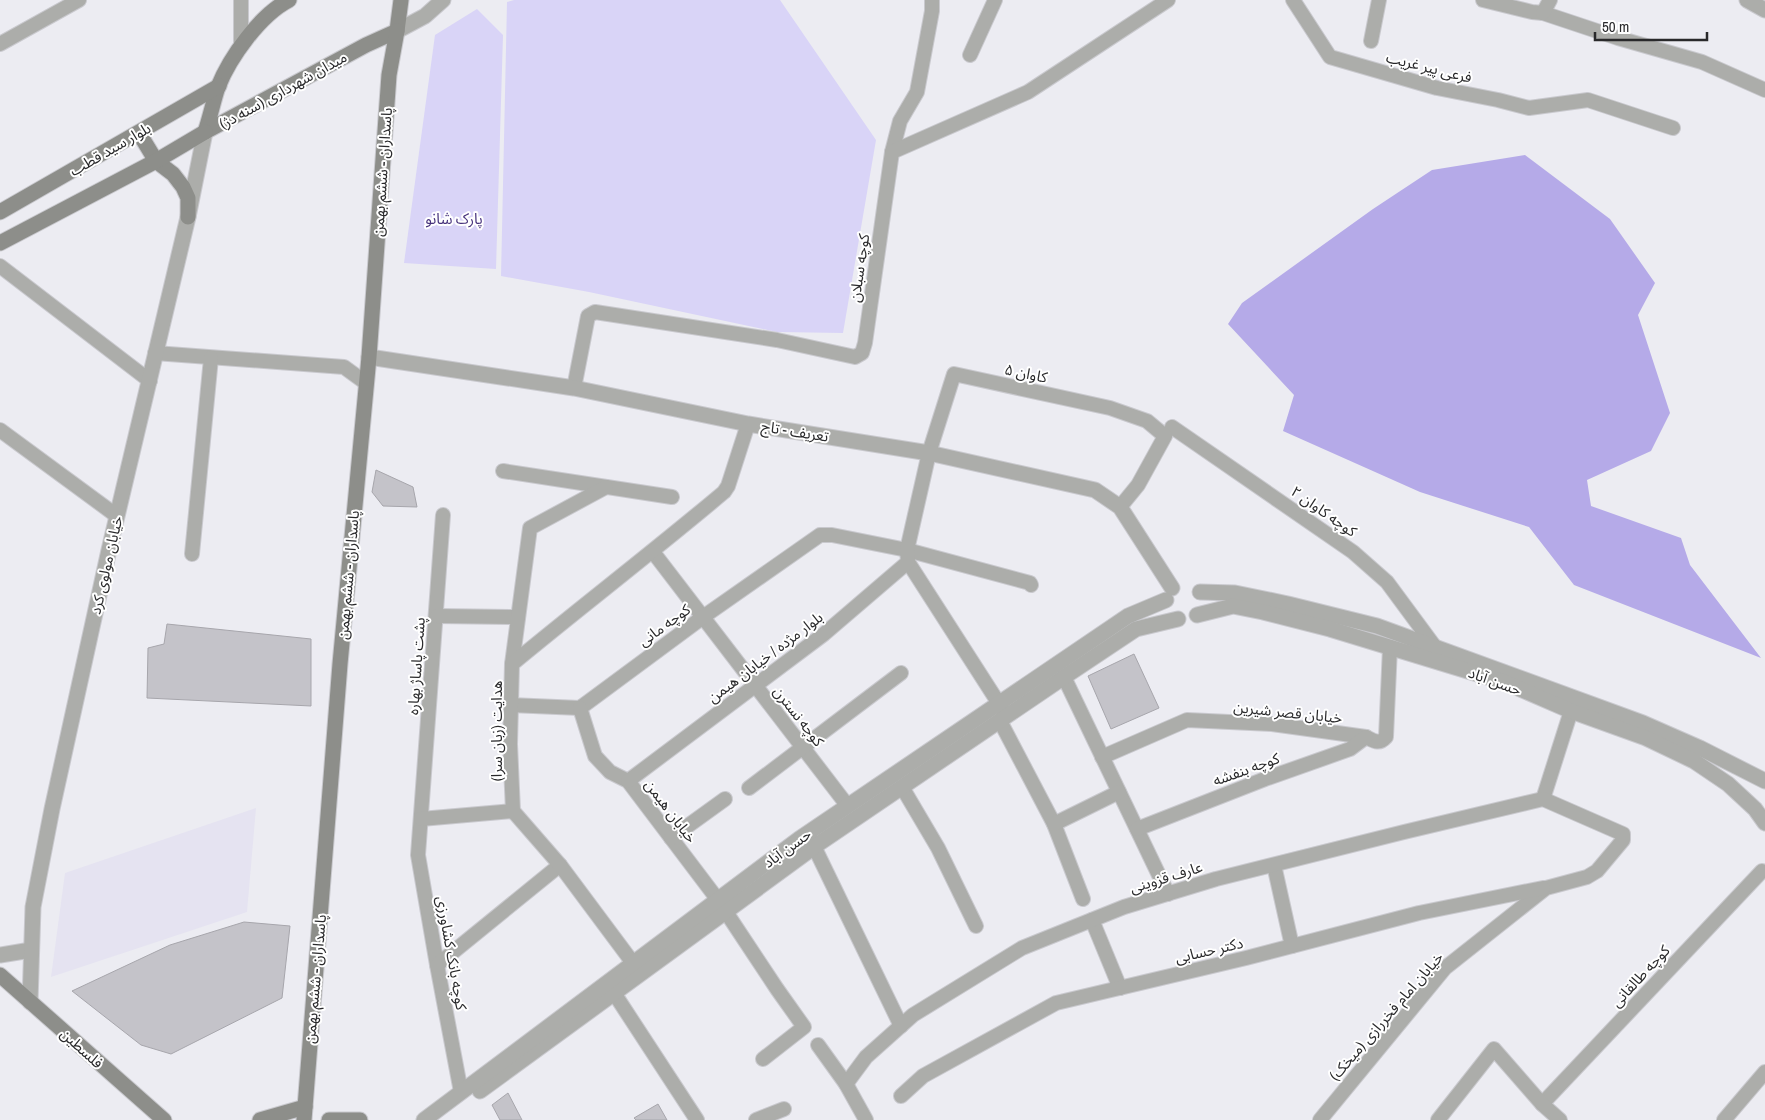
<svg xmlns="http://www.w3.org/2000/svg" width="1765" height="1120" font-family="'Archivo Narrow','Noto Sans Arabic',sans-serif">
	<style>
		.built { fill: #e5e3f1 }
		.green { fill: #d9d4f7 }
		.forest { fill: #b5aae8 }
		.building { fill: #c4c3c9; stroke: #a7a6ac }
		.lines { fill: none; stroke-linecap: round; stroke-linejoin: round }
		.minor-casing { stroke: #c9c9ce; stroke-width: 16 }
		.tertiary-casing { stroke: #c9c9ce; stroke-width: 17 }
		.secondary-casing { stroke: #c9c9ce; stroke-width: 17 }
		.minor { stroke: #acadaa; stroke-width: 14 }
		.tertiary { stroke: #acadaa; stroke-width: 15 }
		.secondary { stroke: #8d8e8a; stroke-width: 15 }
		.labels { text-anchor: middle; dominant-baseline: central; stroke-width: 4; stroke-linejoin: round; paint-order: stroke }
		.street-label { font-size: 15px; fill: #29292b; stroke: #fff }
		.park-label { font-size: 15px; fill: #47337c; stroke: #fff }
	</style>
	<rect width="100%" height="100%" fill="#ececf2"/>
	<path class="built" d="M 256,808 L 247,912 L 51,977 L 65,873 Z"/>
	<g class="green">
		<path d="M 514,0 L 780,0 L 876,140 L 843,333 L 777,332 L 589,292 L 501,276 L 507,2 Z"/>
		<path d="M 477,9 L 503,35 L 496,269 L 404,263 L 435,35 Z"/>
	</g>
	<path class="forest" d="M 1525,155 L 1610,219 L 1655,283 L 1638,315 L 1670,413 L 1651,451 L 1587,480 L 1591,506 L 1681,538 L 1690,565 L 1761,658 L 1574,585 L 1529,527 L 1420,492 L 1283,431 L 1294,395 L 1228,324 L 1242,303 L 1373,209 L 1432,170 Z"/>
	<g class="building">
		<path d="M 376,470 L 413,487 L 417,507 L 383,506 L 372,492 Z"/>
		<path d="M 167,624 L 311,639 L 311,706 L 147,698 L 148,648 L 164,644 Z"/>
		<path d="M 1134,654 L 1159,708 L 1111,729 L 1088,676 Z"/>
		<path d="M 244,922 L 290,926 L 282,998 L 171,1054 L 141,1045 L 72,991 L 170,945 Z"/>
		<path d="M 508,1093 L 522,1120 L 500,1120 L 492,1105 Z"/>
		<path d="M 658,1104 L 667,1120 L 636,1120 L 634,1118 Z"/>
	</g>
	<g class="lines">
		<defs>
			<g id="minor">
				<path d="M 241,0 L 241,46"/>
				<path d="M 1293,0 L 1330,57 L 1437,88 L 1498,100 L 1529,108 L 1588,100 L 1673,128"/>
				<path d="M 1483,0 L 1532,12 L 1543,13 L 1618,38 L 1702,62 L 1765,90"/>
				<path d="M 1543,13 L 1550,0"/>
				<path d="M 1371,41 L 1379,0"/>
				<path d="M 0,44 L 79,0"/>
				<path d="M 970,55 L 995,0"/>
				<path d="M 892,152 L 900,121 L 917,92 L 932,11 L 932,0"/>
				<path d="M 0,266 L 150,381"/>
				<path d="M 155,353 L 344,367 L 366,383"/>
				<path d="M 574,388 L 588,316 L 595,312 L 777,340 L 855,357 L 862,353 L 865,343 L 892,152 L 1028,92 L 1168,0"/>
				<path d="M 1172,427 L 1353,552 L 1387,582 L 1435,647"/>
				<path d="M 0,430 L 117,516"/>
				<path d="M 503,471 L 672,497"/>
				<path d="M 443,515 L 418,855 L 437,965 L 461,1092"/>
				<path d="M 653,552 L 847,805"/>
				<path d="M 192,554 L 211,358"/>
				<path d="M 908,562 L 1005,713"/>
				<path d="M 437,616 L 518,617"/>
				<path d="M 512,664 L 530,528 L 606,487"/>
				<path d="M 1064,677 L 1168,894"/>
				<path d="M 510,705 L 580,708 L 703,617 L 820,535 L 832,535 L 907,550 L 1030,583 L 1031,585"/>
				<path d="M 580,708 L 595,756 L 610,772 L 628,781 L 718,900 L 777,989 L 804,1027 L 763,1059"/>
				<path d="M 1000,721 L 1054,824 L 1083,899"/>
				<path d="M 1102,757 L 1187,720 L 1272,724 L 1366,737 C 1374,741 1379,745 1386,737 L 1390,647"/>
				<path d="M 628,781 L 824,634 L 908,562 L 907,550 L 929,453 L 954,374 L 1110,408 L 1147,421 L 1165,436 L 1138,485 L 1120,507"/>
				<path d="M 902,787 L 938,848 L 976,926"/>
				<path d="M 749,788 L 901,673"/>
				<path d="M 1543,799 L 1571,711"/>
				<path d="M 421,819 L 513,811"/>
				<path d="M 1054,824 L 1119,792"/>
				<path d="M 1137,829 L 1265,779 L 1350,749 L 1366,737"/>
				<path d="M 671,838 L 725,799"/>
				<path d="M 810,838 L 901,1026"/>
				<path d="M 1274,865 L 1292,946"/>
				<path d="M 1092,920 L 1120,988"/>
				<path d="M 437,965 L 560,865"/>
				<path d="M 641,970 L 633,963 L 560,865 L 513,811 L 510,744 L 512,664 C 582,606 654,551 724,492 L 728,486 L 748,424"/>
				<path d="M 614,993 L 697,1120"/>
				<path d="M 818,1045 L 846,1084 L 866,1120"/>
				<path d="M 846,1084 L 866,1057 L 913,1015 L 1022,948 L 1124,907 L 1216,879 L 1404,832 L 1543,799 L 1623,834 L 1623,840 L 1597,871 L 1587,877 L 1546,888 L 1445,968 L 1320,1120"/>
				<path d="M 901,1096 L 923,1076 L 1056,1003 L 1246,958 L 1419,913 L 1543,888"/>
				<path d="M 1542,1104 L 1762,871"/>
				<path d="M 756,1120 L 784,1109"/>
				<path d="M 1438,1120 L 1494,1049 L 1542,1104 L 1560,1120"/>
				<path d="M 1724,1120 L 1765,1072"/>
			</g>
			<g id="tertiary">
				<path d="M 1747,0 L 1765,10"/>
				<path d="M 397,31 L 425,16 L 443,0"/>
				<path d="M 369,357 L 574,388 L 748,424 L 929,453 L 1095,490 L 1120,507 L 1172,588"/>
				<path d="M 1200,592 L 1235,593 L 1288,604 L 1377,626 L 1643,723 L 1700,748 L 1765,781"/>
				<path d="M 1197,615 L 1233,606 L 1263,612 L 1330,629 L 1504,682 L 1571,711 L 1646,738 L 1694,761 L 1728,784 L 1755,809 L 1765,823"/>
				<path d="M 0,955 L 31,950"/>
				<path d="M 30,1002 L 33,907 L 52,809 L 109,550 L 188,217 L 205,132"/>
				<path d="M 480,1091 L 821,842 L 1064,677 L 1136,629 L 1178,619"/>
				<path d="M 424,1120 L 799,839 L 1128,616 L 1166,600"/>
			</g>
			<g id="secondary">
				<path d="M 289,0 C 260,15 230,57 218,87 C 213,102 210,118 205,132 L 366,45 L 397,31 L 401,0"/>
				<path d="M 139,133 L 156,161 L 173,174 L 183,187 L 188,198 L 188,217"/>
				<path d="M 0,212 L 219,86"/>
				<path d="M 0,243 L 156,161 L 205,132"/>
				<path d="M 0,975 L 164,1120"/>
				<path d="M 260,1120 L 305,1107"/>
				<path d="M 304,1120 L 340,664 L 369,357 L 389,75 L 397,31"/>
				<path d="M 329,1120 L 360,1120"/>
			</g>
		</defs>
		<use href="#minor" class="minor-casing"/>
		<use href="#tertiary" class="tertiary-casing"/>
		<use href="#secondary" class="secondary-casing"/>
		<use href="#minor" class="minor"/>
		<use href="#tertiary" class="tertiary"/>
		<use href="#secondary" class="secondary"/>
	</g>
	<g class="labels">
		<g class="street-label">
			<text transform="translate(1429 67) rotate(14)">فرعی پیر غریب</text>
			<text transform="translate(283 90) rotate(-29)">میدان شهرداری (سنه دژ)</text>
			<text transform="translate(110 149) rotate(-30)">بلوار سید قطب</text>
			<text transform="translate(382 172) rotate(-86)">پاسداران - ششم بهمن</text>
			<text transform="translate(859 268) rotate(-82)">کوچه سبلان</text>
			<text transform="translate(1026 373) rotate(12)">کاوان ۵</text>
			<text transform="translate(795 431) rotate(9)">تعریف - تاج</text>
			<text transform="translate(1324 511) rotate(35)">کوچه کاوان ۲</text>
			<text transform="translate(106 565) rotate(-77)">خیابان مولوی کرد</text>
			<text transform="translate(348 575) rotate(-85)">پاسداران - ششم بهمن</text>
			<text transform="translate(664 625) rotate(-36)">کوچه مانی</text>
			<text transform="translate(765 657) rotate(-37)">بلوار مژده / خیابان هیمن</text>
			<text transform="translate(416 666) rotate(-86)">پشت پاساژ بهاره</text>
			<text transform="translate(1495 681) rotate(20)">حسن آباد</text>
			<text transform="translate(1288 712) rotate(6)">خیابان قصر شیرین</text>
			<text transform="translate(799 716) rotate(52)">کوچه نسترن</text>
			<text transform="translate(496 731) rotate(-90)">هدایت (زبان سرا)</text>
			<text transform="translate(1246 769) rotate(-20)">کوچه بنفشه</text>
			<text transform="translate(671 811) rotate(53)">خیابان هیمن</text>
			<text transform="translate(787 848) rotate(-36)">حسن آباد</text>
			<text transform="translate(1166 877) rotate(-17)">عارف قزوینی</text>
			<text transform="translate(1209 950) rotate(-13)">دکتر حسابی</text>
			<text transform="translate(452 953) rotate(80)">کوچه بانک کشاورزی</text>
			<text transform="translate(1640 976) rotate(-47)">کوچه طالقانی</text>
			<text transform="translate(315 979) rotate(-85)">پاسداران - ششم بهمن</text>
			<text transform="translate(1386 1016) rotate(-49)">خیابان امام فخررازی (میخک)</text>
			<text transform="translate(82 1048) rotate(42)">فلسطین</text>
		</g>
		<g class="park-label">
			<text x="454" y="218">پارک شانو</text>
		</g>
	</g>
	<path d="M1595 32v8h112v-8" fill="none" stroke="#29292b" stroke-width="2.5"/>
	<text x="1602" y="32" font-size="15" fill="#29292b" stroke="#ffffff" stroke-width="4" paint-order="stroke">50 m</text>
</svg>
